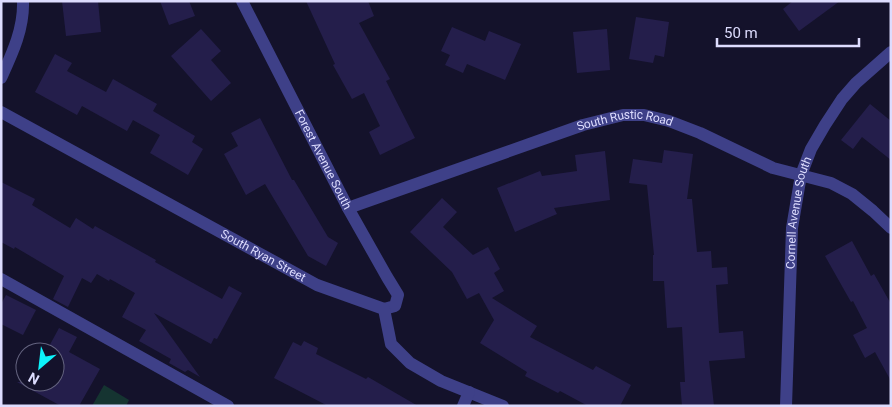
<svg xmlns="http://www.w3.org/2000/svg" width="892" height="407" font-family="Roboto,sans-serif">
	<style>
		.green { fill: #153431 }
		.building { fill: #241e4b }
		.lines { fill: none; stroke-linecap: round; stroke-linejoin: round }
		.minor { stroke: #3e4088; stroke-width: 12 }
		.labels { text-anchor: middle; dominant-baseline: central; stroke-width: 4; stroke-linejoin: round; paint-order: stroke }
		.street-label { font-size: 12px; fill: #dddcfe; stroke: #14122b }
	</style>
	<rect width="100%" height="100%" fill="#14122b"/>
	<path class="green" d="M 104,385 L 129,400 L 126,406 L 92,406 Z"/>
	<g class="building">
		<path d="M 62,1 L 98,1 L 101,32 L 66,36 Z"/>
		<path d="M 160,1 L 189,1 L 195,16 L 169,25 Z"/>
		<path d="M 306,1 L 368,1 L 374,16 L 359,23 L 390,79 L 386,81 L 415,138 L 380,155 L 369,132 L 380,126 L 364,93 L 352,99 L 333,65 L 335,64 Z"/>
		<path d="M 793,1 L 840,1 L 799,31 L 783,9 Z"/>
		<path d="M 636,17 L 669,22 L 664,57 L 655,55 L 653,63 L 629,59 Z"/>
		<path d="M 452,27 L 485,41 L 489,31 L 521,44 L 505,80 L 467,64 L 463,73 L 445,65 L 450,55 L 441,51 Z"/>
		<path d="M 201,29 L 221,51 L 211,60 L 231,83 L 211,101 L 171,56 Z"/>
		<path d="M 607,29 L 610,70 L 577,73 L 573,32 Z"/>
		<path d="M 55,54 L 72,63 L 67,71 L 106,92 L 113,79 L 157,104 L 153,111 L 195,136 L 192,142 L 203,149 L 188,175 L 150,153 L 160,135 L 133,120 L 127,131 L 82,106 L 77,115 L 35,92 Z"/>
		<path d="M 870,104 L 891,121 L 891,160 L 862,137 L 853,149 L 841,140 Z"/>
		<path d="M 260,118 L 292,180 L 294,180 L 328,237 L 338,243 L 326,266 L 308,256 L 265,184 L 246,195 L 224,154 L 238,146 L 231,133 Z"/>
		<path d="M 664,150 L 693,154 L 687,199 L 692,199 L 697,252 L 711,251 L 712,268 L 727,267 L 728,284 L 716,285 L 719,333 L 743,331 L 745,358 L 709,361 L 714,406 L 682,406 L 680,382 L 685,382 L 682,327 L 667,328 L 664,281 L 653,281 L 653,255 L 654,255 L 647,185 L 629,183 L 633,159 L 662,163 Z"/>
		<path d="M 605,151 L 610,200 L 554,208 L 557,214 L 515,232 L 497,188 L 540,171 L 542,176 L 577,171 L 575,155 Z"/>
		<path d="M 1,182 L 35,199 L 32,205 L 70,228 L 76,218 L 93,229 L 95,226 L 156,260 L 155,262 L 222,299 L 229,286 L 242,293 L 217,339 L 214,338 L 211,344 L 154,313 L 200,377 L 188,370 L 185,372 L 169,363 L 171,359 L 139,341 L 146,330 L 122,317 L 135,293 L 110,279 L 109,281 L 97,274 L 91,283 L 82,278 L 68,307 L 53,299 L 64,276 L 15,247 L 14,249 L 1,242 Z"/>
		<path d="M 442,198 L 457,212 L 443,227 L 473,255 L 488,247 L 500,269 L 494,273 L 504,291 L 492,298 L 537,326 L 530,337 L 593,370 L 596,366 L 631,385 L 620,406 L 588,406 L 560,391 L 558,393 L 525,376 L 527,372 L 480,343 L 494,320 L 479,293 L 467,299 L 452,272 L 410,232 Z"/>
		<path d="M 852,241 L 871,276 L 874,274 L 891,304 L 891,381 L 875,352 L 865,358 L 853,335 L 867,328 L 853,301 L 851,302 L 825,256 Z"/>
		<path d="M 6,295 L 36,310 L 23,335 L 1,324 L 1,304 Z"/>
		<path d="M 59,328 L 77,337 L 69,352 L 100,369 L 79,406 L 61,406 L 17,382 L 55,382 L 55,352 L 46,352 Z"/>
		<path d="M 304,341 L 318,348 L 316,354 L 366,379 L 368,377 L 418,406 L 328,406 L 274,378 L 293,342 L 301,346 Z"/>
	</g>
	<g class="lines">
		<g class="minor">
			<path id="s1" d="M 242,1 L 348,208 L 387,277 L 398,295 L 395,306 L 384,309"/>
			<path d="M 1,78 C 12,54 24,29 23,1"/>
			<path id="s2" d="M 1,112 L 317,285 L 384,309 L 391,344 L 410,363 L 441,381 L 503,406"/>
			<path id="s3" d="M 348,208 L 583,125 L 623,115 L 644,115 L 669,121 L 700,133 L 773,168 L 831,183 L 852,194 L 873,211 L 891,228"/>
			<path d="M 1,279 L 228,406"/>
			<path d="M 463,406 L 469,392"/>
			<path id="s4" d="M 786,406 L 792,228 L 801,175 L 811,149 L 825,125 L 842,99 L 856,83 L 891,52"/>
		</g>
	</g>
	<g class="labels">
		<g class="street-label">
			<text stroke="none"><textPath href="#s3" startOffset="292">South Rustic Road</textPath></text>
			<text stroke="none"><textPath href="#s1" startOffset="178">Forest Avenue South</textPath></text>
			<text stroke="none"><textPath href="#s4" startOffset="194">Cornell Avenue South</textPath></text>
			<text stroke="none"><textPath href="#s2" startOffset="299">South Ryan Street</textPath></text>
		</g>
	</g>
	<rect width="892" height="407" fill="none" stroke="#dddcfe" stroke-width="5"/>
	<g transform="translate(40 367) rotate(208)"><circle r="24" fill="#14122b" stroke="#64637f"/>
	<path d="M0-4L9 19L0 12L-9 19Z" fill="#0df3fa"/>
	<text y="-8" font-size="14" font-weight="bold" text-anchor="middle" fill="#dddcfe">N</text>
	</g>
	<path d="M717 38v8h142v-8" fill="none" stroke="#dddcfe" stroke-width="2.5"/>
	<text x="724" y="38" font-size="15" fill="#dddcfe" stroke="#14122b" stroke-width="4" paint-order="stroke">50 m</text>
</svg>
